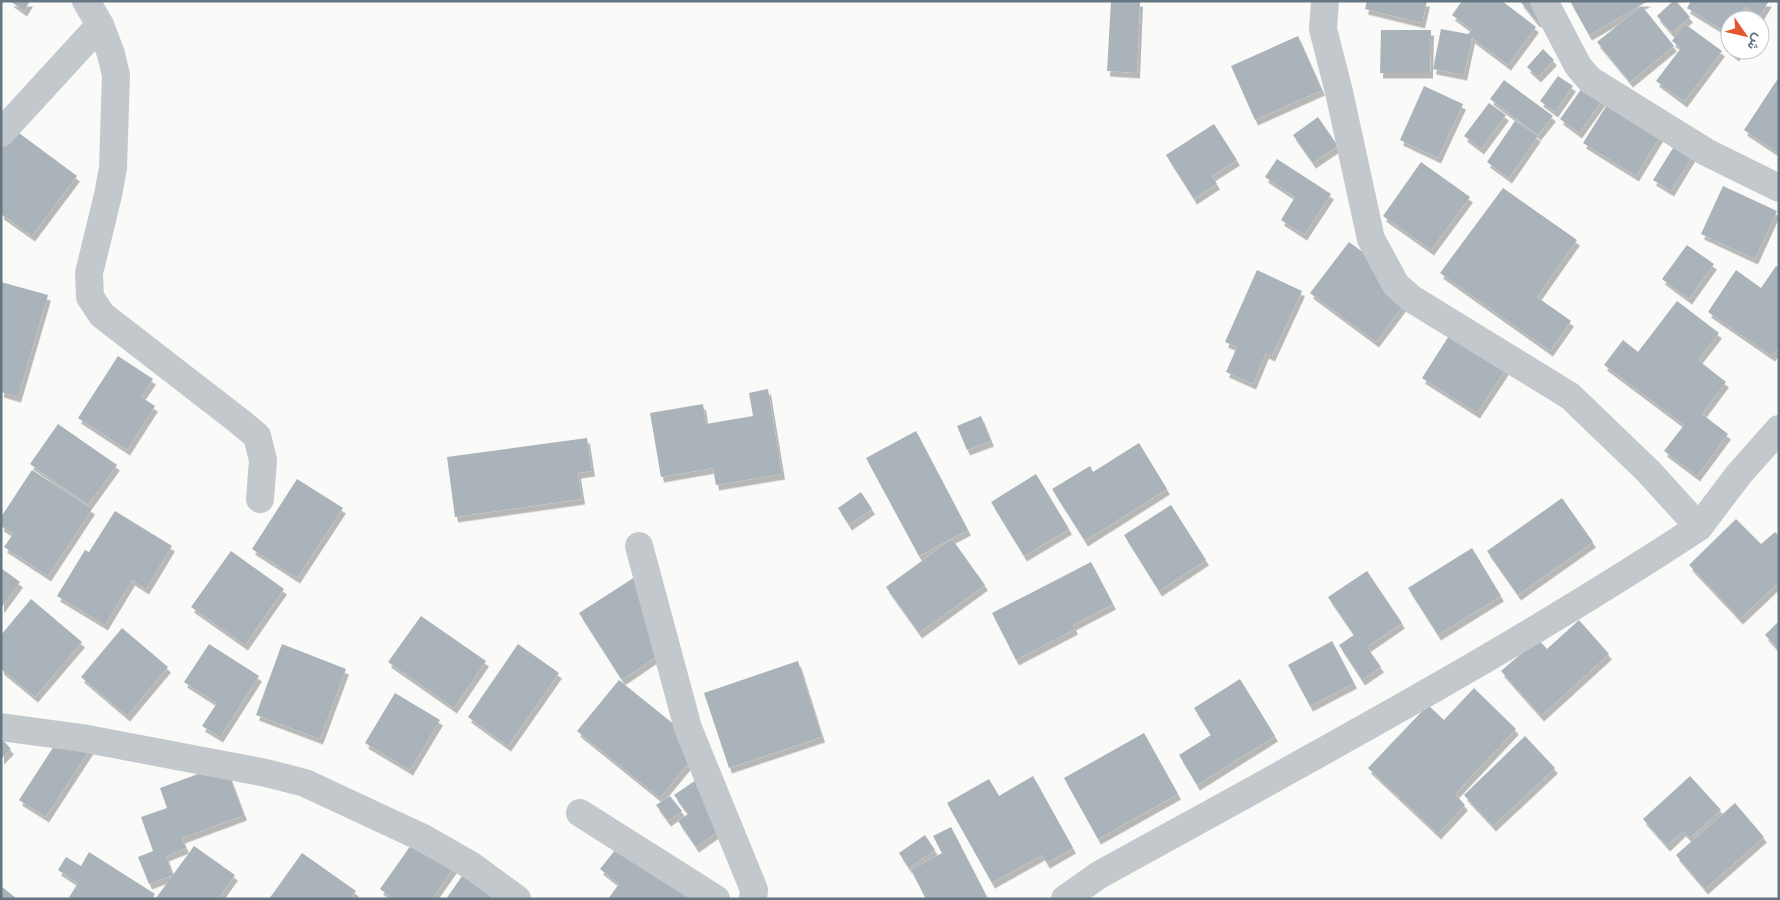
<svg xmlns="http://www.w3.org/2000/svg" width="1780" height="900" font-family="Poppins,Vazirmatn,sans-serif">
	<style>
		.building { fill: #aab3b9; filter: url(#shadow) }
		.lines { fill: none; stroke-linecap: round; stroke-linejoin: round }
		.minor { stroke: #c3c8cc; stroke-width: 28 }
	</style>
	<defs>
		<filter id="shadow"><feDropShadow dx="3" dy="5.5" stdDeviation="0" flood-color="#0004"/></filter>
	</defs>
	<rect width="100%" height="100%" fill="#fafaf8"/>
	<g class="building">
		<path d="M 10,1 L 30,1 L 24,11 Z"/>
		<path d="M 1111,1 L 1140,1 L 1137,73 L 1107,71 Z"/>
		<path d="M 1367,1 L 1427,1 L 1422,23 L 1365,9 Z"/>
		<path d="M 1462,1 L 1502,1 L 1536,27 L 1508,65 L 1472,38 L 1464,75 L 1433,69 L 1441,29 L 1468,34 L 1472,30 L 1452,15 Z"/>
		<path d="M 1520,1 L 1550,1 L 1555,8 L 1537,22 Z"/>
		<path d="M 1570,1 L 1648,1 L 1589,35 Z"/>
		<path d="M 1673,1 L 1676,1 L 1690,17 L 1672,33 L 1657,16 Z"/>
		<path d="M 1691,1 L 1769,1 L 1760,16 L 1745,7 L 1737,20 L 1730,20 L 1729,34 L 1687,8 Z"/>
		<path d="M 1642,6 L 1674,46 L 1630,82 L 1597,42 Z"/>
		<path d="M 1685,24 L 1722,51 L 1684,102 L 1656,81 L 1681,48 L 1672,41 Z"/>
		<path d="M 1381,30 L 1431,30 L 1430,73 L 1380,73 Z"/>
		<path d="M 1298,36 L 1322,90 L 1255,120 L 1231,66 Z"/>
		<path d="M 1730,44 L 1730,50 L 1740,50 L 1736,56 L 1727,49 Z"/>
		<path d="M 1543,49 L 1554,60 L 1538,77 L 1527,67 Z"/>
		<path d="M 1558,76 L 1573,86 L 1555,112 L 1540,101 Z"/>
		<path d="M 1779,77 L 1779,150 L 1777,152 L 1744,130 Z"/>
		<path d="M 1504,80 L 1553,116 L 1538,135 L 1490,99 Z"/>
		<path d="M 1587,81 L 1606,95 L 1579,133 L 1560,119 Z"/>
		<path d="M 1424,86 L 1463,104 L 1438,158 L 1400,140 Z"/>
		<path d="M 1610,100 L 1662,133 L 1636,176 L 1583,143 Z"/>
		<path d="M 1489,103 L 1506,115 L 1481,149 L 1464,136 Z"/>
		<path d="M 1318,117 L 1338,146 L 1313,163 L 1293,135 Z"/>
		<path d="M 1515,121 L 1538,136 L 1509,178 L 1487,162 Z"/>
		<path d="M 1214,124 L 1237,160 L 1212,176 L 1217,184 L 1194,199 L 1166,155 Z"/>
		<path d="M 15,130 L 77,176 L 32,236 L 1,214 L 1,148 Z"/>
		<path d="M 1680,137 L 1697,148 L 1671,191 L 1653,180 Z"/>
		<path d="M 1277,159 L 1331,194 L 1304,235 L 1281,220 L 1295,197 L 1265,177 Z"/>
		<path d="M 1421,162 L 1470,197 L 1431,250 L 1383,216 Z"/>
		<path d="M 1723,186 L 1777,211 L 1755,259 L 1701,234 Z"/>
		<path d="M 1503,188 L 1577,240 L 1537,297 L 1571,321 L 1550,351 L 1440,273 Z"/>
		<path d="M 1349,242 L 1415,290 L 1376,342 L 1310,293 Z"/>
		<path d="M 1687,245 L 1714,264 L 1689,299 L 1662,279 Z"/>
		<path d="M 1776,266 L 1779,267 L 1779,346 L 1772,356 L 1708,312 L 1736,270 L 1761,288 Z"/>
		<path d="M 1257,270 L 1302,291 L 1272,356 L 1266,353 L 1253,384 L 1226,372 L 1237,347 L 1225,342 Z"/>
		<path d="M 1,282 L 48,295 L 18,397 L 1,392 Z"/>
		<path d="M 1677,301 L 1719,333 L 1698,360 L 1726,382 L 1702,414 L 1728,434 L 1697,476 L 1664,451 L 1684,425 L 1604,365 L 1623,340 L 1638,352 Z"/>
		<path d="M 1452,331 L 1508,366 L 1477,413 L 1422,378 Z"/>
		<path d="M 118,356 L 153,379 L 141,397 L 155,406 L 127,450 L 78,418 Z"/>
		<path d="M 768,389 L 782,474 L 716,485 L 713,468 L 661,477 L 650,413 L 703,404 L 706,424 L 753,416 L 749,393 Z"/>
		<path d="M 981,416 L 991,441 L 967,450 L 957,426 Z"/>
		<path d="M 58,424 L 117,465 L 88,505 L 30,464 Z"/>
		<path d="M 916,431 L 968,530 L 919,556 L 866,458 Z"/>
		<path d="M 587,438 L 592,471 L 578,473 L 582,499 L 455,517 L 447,457 Z"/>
		<path d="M 1139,443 L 1167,489 L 1085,541 L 1052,489 L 1090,466 L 1093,472 Z"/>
		<path d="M 32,470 L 92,509 L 48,576 L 4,547 L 13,534 L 1,526 L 1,517 Z"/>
		<path d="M 1036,474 L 1069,529 L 1024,556 L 991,502 Z"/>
		<path d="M 297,479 L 343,508 L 297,578 L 252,549 Z"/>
		<path d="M 861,492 L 872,509 L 849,525 L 838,508 Z"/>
		<path d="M 1562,498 L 1593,542 L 1518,595 L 1487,551 Z"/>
		<path d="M 1171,505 L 1206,560 L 1159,591 L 1124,535 Z"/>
		<path d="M 115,511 L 172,546 L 146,589 L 132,580 L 105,625 L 57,596 L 85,550 L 89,552 Z"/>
		<path d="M 1736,519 L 1761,544 L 1775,532 L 1779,536 L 1779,582 L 1740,619 L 1689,565 Z"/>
		<path d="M 952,539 L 985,585 L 919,633 L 886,587 Z"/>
		<path d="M 1472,548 L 1501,596 L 1438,635 L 1408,588 Z"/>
		<path d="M 231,551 L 284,589 L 245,645 L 191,607 Z"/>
		<path d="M 1091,562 L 1113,604 L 1073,625 L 1075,629 L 1016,660 L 992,613 Z"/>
		<path d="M 1,568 L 20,582 L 1,608 Z"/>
		<path d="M 1367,571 L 1402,623 L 1367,647 L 1381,667 L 1362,680 L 1339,645 L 1354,635 L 1328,597 Z"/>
		<path d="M 635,577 L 662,653 L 622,680 L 579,613 Z"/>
		<path d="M 31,599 L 82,642 L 35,697 L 1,669 L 1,635 Z"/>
		<path d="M 421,616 L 486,661 L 454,708 L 388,662 Z"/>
		<path d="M 1579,620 L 1609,654 L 1541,716 L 1501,671 L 1538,639 L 1547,649 Z"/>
		<path d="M 1779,621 L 1779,650 L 1765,635 Z"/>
		<path d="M 122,628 L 168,667 L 127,716 L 81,677 Z"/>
		<path d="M 1332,641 L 1354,683 L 1310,706 L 1288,665 Z"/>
		<path d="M 209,644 L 259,676 L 220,737 L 202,726 L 217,703 L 184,682 Z"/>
		<path d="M 282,644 L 346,669 L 320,739 L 256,715 Z"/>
		<path d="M 518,644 L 559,673 L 508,746 L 468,717 Z"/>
		<path d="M 798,661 L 822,737 L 729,768 L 704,693 Z"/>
		<path d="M 1240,679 L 1275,736 L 1197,785 L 1179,755 L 1211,735 L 1194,708 Z"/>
		<path d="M 619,680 L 702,747 L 660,798 L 577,731 Z"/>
		<path d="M 1474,688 L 1516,729 L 1455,794 L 1465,805 L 1438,834 L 1368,768 L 1428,705 L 1444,720 Z"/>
		<path d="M 395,693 L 440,720 L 410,770 L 365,743 Z"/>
		<path d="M 69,723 L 96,740 L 46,817 L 19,800 Z"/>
		<path d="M 1144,733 L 1178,794 L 1098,839 L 1064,778 Z"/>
		<path d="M 1525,736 L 1555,768 L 1493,826 L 1464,795 Z"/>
		<path d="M 1,738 L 11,749 L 1,759 Z"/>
		<path d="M 225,764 L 244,815 L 182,838 L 186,848 L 166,856 L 173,875 L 149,884 L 138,857 L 153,851 L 141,817 L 167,808 L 160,788 Z"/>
		<path d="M 702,776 L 733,821 L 696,847 L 678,821 L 688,814 L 674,795 Z"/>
		<path d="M 1033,776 L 1073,848 L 1047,863 L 1042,855 L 992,883 L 947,803 L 989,779 L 999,796 Z"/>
		<path d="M 1690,776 L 1721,810 L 1690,838 L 1683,831 L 1667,846 L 1643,819 Z"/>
		<path d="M 670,796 L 682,811 L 668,821 L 656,805 Z"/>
		<path d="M 1735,803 L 1764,837 L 1705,889 L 1676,855 Z"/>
		<path d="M 951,827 L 987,897 L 984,899 L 926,899 L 911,870 L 942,853 L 933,836 Z"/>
		<path d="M 423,828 L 462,856 L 432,899 L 394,899 L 380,889 Z"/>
		<path d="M 925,835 L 935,850 L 909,868 L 899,853 Z"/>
		<path d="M 623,840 L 722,899 L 608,899 L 619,884 L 600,869 Z"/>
		<path d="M 194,846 L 235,875 L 218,899 L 158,899 L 156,898 Z"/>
		<path d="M 89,852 L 155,894 L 152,899 L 68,899 L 78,883 L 58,870 L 66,857 L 81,866 Z"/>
		<path d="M 302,853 L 356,891 L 350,899 L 269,899 Z"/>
		<path d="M 467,869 L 510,899 L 446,899 Z"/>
		<path d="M 1,886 L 17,899 L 1,899 Z"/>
	</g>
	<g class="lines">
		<g class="minor">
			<path d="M 86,1 L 100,25 L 111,54 L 116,75 L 113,168 L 108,195 L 89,273 L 90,297 L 102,315 L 239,421 L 257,436 L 263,460 L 260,499"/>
			<path d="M 1325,1 L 1323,29 L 1339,92 L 1371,239 L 1396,285 L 1412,299 L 1570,396 L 1648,471 L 1699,527 L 1739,474 L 1779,429"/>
			<path d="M 1544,1 L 1578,66 L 1590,80 L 1706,152 L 1779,188"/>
			<path d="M 1,133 L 100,25"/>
			<path d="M 639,546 L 688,728 L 750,880 L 754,890 L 753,899"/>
			<path d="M 1,727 L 82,738 L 266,773 L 305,783 L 423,838 L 472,866 L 517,899"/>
			<path d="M 580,813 L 716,899"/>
			<path d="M 1065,899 L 1099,875 C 1302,763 1506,654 1699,527"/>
		</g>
	</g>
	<rect width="1780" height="900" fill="none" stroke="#657683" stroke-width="5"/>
	<g transform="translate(1745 35) rotate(124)"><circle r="24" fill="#ffffff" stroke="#c1c8cd"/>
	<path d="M0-4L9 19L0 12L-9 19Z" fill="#e4572e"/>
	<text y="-8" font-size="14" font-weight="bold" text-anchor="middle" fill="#657683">ش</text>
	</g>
</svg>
